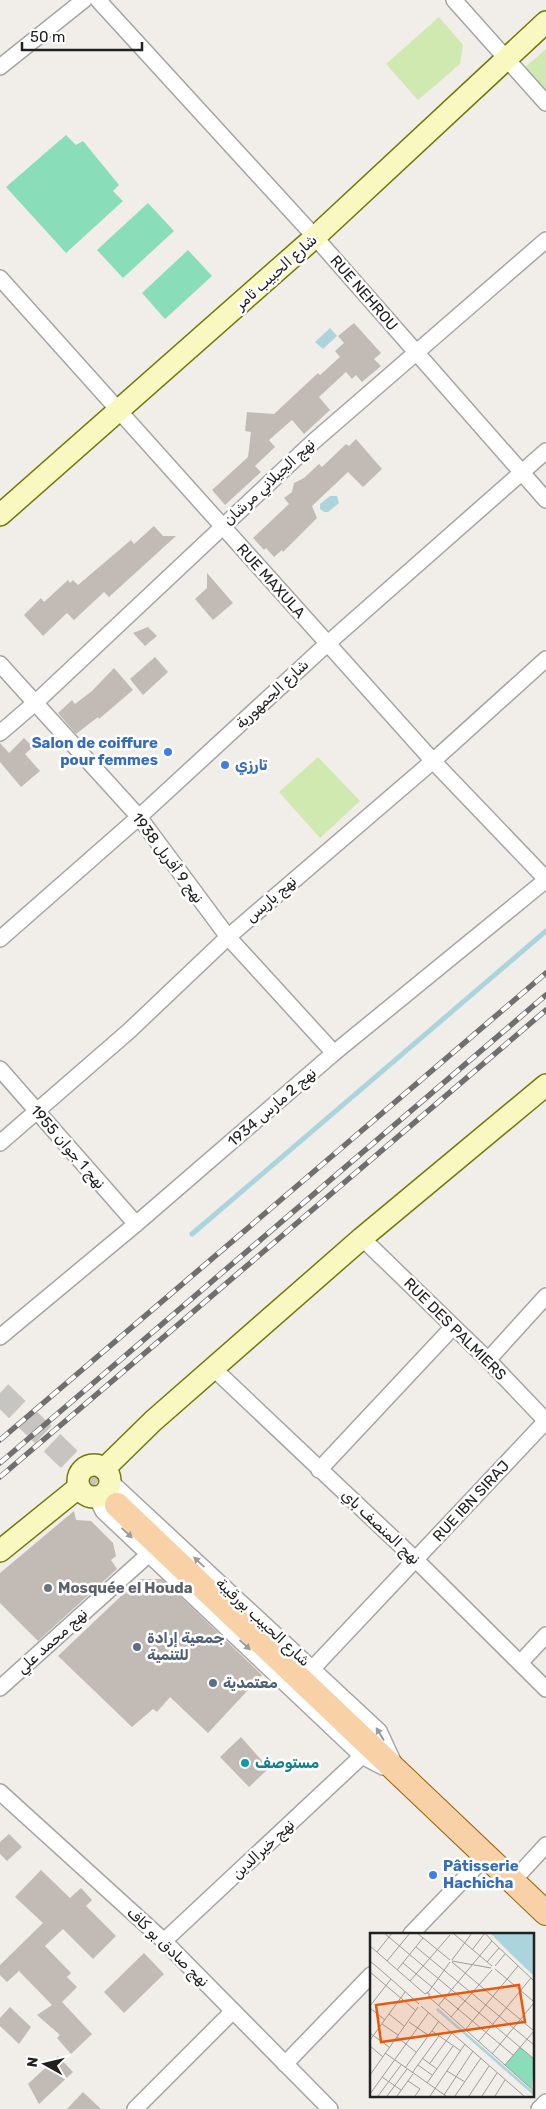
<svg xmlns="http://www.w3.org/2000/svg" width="546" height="2109" font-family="Rubik,'Noto Sans Arabic',sans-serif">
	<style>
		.grass { fill: #cfe9b1 }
		.pitch { fill: #8addb9 }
		.water { fill: #abd4dd }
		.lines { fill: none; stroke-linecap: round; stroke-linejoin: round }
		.stream { stroke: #abd4dd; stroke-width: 5 }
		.building { fill: #c2bab5 }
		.primary-tunnel { stroke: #c7c5c1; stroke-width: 24; stroke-dasharray: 24 12; stroke-linecap: butt }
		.street-casing { stroke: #a5a5a5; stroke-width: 18 }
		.secondary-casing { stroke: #727908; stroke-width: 24 }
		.primary-casing { stroke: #9a6105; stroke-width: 26 }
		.street { stroke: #fff; stroke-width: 15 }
		.secondary { stroke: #f8f8c0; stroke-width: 21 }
		.primary { stroke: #f9d1a6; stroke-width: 24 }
		.rail-casing { stroke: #6f6f6f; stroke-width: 5.5 }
		.rail { stroke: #fff; stroke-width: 4; stroke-dasharray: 11; stroke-linecap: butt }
		.oneway { fill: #9b9b9b }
		.shop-dot { fill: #3f7fe0; stroke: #fff; stroke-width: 2 }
		.worship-dot { fill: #6b7280; stroke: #fff; stroke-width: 2 }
		.service-dot { fill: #5c6f8a; stroke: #fff; stroke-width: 2 }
		.culture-dot { fill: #0f9aa8; stroke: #fff; stroke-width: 2 }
		.labels { text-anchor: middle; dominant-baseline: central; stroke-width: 5; stroke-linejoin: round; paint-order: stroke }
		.street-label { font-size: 15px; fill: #212121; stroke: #fff }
		.shop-label { font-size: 15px; font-weight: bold; fill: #366cbe; stroke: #fff; text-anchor: start }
		.worship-label { font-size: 15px; font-weight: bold; fill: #5b616d; stroke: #fff; text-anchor: start }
		.service-label { font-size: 15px; font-weight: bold; fill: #4e5e75; stroke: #fff; text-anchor: start }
		.culture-label { font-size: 15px; font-weight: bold; fill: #0d838f; stroke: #fff; text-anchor: start }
		.inset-river { fill: none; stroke: #abd4dd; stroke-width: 2.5 }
		.inset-road { fill: none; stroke: #9e9c99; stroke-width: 1 }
		.view { fill: #e8590c; fill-opacity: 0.15; stroke: #e8590c; stroke-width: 2.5 }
		.inset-edge { fill: none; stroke: #212121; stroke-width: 2.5 }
	</style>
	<rect width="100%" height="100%" fill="#f1eee9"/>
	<g class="grass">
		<path d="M 439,17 L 463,45 L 460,64 L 418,100 L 386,64 Z"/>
		<path d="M 546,49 L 546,99 L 521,71 Z"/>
		<path d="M 318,757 L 360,801 L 320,838 L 279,792 Z"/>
	</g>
	<g class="pitch">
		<path d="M 66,135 L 76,145 L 83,141 L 119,185 L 113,191 L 123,201 L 66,253 L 6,187 Z"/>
		<path d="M 148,203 L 174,231 L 123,278 L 97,250 Z"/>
		<path d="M 188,250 L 212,276 L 165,319 L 142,293 Z"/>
	</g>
	<g class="water">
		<path d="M 330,328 L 337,336 L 323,349 L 315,342 Z"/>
		<path d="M 330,496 L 337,496 L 339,503 L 328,512 L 324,512 L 320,509 L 320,504 Z"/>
	</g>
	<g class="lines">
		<path class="stream" d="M 192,1234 L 546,931"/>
	</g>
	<g class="building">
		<path d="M 354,323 L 381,353 L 374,359 L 381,366 L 362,382 L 356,375 L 352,379 L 346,372 L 319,397 L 330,410 L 304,434 L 292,420 L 269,440 L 275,447 L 255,466 L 261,472 L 225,505 L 212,490 L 248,457 L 251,432 L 245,431 L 247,412 L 274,414 L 318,373 L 320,375 L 340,357 L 335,351 L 344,343 L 338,336 Z"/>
		<path d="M 356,439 L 382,469 L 363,487 L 348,472 L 312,506 L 317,518 L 283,552 L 282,550 L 274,557 L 266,548 L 264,550 L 253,538 L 289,504 L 284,498 L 292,492 L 294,483 L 304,478 L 319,464 L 322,467 L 346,444 L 349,446 Z"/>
		<path d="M 154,526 L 163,536 L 176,536 L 109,597 L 104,592 L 74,620 L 67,613 L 43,636 L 24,615 L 41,598 L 44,602 L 68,580 L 70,583 L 73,580 L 78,585 L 131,540 L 134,544 Z"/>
		<path d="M 207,573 L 233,603 L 213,620 L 195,599 L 207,588 Z"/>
		<path d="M 148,627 L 157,636 L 145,646 L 133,633 Z"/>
		<path d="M 155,657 L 168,672 L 143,695 L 130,679 Z"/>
		<path d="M 114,668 L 133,690 L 99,719 L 98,717 L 76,734 L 58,713 L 72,700 L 75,704 L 92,691 Z"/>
		<path d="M 24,738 L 33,747 L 25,754 L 40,771 L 21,787 L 0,762 L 0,743 L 9,753 Z"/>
		<path d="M 74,1511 L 76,1520 L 91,1521 L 113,1543 L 116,1556 L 111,1560 L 117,1569 L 38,1641 L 0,1603 L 0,1573 Z"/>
		<path d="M 139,1579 L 162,1579 L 262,1675 L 208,1733 L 170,1697 L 157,1712 L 153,1709 L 132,1727 L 58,1656 Z"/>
		<path d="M 241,1737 L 264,1763 L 262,1765 L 267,1770 L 249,1787 L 220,1757 Z"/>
		<path d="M 9,1834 L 22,1847 L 7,1861 L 0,1854 L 0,1842 Z"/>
		<path d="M 41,1870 L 70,1898 L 81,1888 L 92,1900 L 86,1906 L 116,1936 L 93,1959 L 63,1929 L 45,1946 L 71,1973 L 67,1977 L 77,1987 L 62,2002 L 92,2034 L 71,2054 L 57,2038 L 60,2035 L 37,2015 L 52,2005 L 19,1971 L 7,1982 L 0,1975 L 0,1965 L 43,1923 L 15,1897 Z"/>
		<path d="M 144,1953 L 164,1974 L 124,2013 L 104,1992 Z"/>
		<path d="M 10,2007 L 31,2027 L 19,2044 L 0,2026 L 0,2018 Z"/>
		<path d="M 58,2056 L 73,2072 L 39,2104 L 28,2084 Z"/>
		<path d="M 83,2092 L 101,2109 L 67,2109 Z"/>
	</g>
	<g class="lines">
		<path class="primary-tunnel" d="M 0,1393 L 117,1505"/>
		<defs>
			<g id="street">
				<path d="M 98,0 L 315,237 L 546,500"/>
				<path d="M 454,0 L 546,103"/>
				<path d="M 0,67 L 84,0"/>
				<path d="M 0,278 L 433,761 L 546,879"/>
				<path d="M 0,664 L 139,817 L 228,937 L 334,1053"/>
				<path d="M 0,733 L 35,703 L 313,442 L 546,240"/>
				<path d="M 0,939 L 139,817 L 327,644 L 546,451"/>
				<path d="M 0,1069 L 136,1224"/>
				<path d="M 0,1143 L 129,1031 L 228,937 L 433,761 L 546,659"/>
				<path d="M 0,1337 L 136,1224 L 334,1053 L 546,880"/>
				<path d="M 488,1360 L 546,1296"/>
				<path d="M 213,1368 L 416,1560 L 546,1689"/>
				<path d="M 319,1470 L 453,1327"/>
				<path d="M 110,1481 L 379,1731 L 393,1761"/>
				<path d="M 96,1497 L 103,1511 L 362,1756 L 383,1767"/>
				<path d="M 520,1663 L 546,1635"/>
				<path d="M 313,1668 L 546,1421 L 488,1360 L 362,1238"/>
				<path d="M 0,1688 L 149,1554"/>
				<path d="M 0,1792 L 164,1941 L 330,2109"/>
				<path d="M 513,1881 L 546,1845"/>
				<path d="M 411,1934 L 486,1856"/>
				<path d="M 164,1941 L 362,1756"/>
				<path d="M 285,2064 L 371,1975"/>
				<path d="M 135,2109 L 233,2011"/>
				<path d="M 539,2109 L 546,2102"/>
			</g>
			<g id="secondary">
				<path d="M 0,515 L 315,237 L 546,22"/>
				<circle cx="94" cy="1481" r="16"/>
				<path d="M 104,1469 L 153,1421 L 362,1238 L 546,1085"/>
				<path d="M 0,1551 L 79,1487"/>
			</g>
			<path id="primary" d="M 117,1505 L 546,1913"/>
		</defs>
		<use href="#street" class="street-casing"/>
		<use href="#secondary" class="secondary-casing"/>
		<use href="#primary" class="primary-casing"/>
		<use href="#street" class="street"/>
		<use href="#secondary" class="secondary"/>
		<use href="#primary" class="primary"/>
		<defs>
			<g id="rail">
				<path d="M 0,1440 L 546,973"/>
				<path d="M 0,1463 L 546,995"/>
				<path d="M 0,1477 L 546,1010"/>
			</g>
		</defs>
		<use href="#rail" class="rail-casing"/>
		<use href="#rail" class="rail"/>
	</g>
	<defs><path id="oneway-solid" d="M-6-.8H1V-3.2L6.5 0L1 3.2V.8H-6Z" transform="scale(1.25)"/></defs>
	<g class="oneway">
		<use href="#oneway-solid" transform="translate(127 1533) rotate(43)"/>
		<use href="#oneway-solid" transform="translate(199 1562) rotate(-137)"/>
		<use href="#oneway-solid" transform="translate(245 1645) rotate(43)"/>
		<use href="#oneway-solid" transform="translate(380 1734) rotate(-122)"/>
	</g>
	<g class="shop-dot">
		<circle cx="168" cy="752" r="5"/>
		<circle cx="225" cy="765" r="5"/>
		<circle cx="433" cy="1875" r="5"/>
	</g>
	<circle class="worship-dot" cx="48" cy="1588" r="5"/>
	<g class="service-dot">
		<circle cx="137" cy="1647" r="5"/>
		<circle cx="213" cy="1683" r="5"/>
	</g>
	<circle class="culture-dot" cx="245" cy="1763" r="5"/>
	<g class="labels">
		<g class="street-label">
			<text transform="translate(276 272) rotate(-42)">شارع الحبيب ثامر</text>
			<text transform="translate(364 293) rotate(49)">RUE NEHROU</text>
			<text transform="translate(269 482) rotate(-43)">نهج الجيلاني مرشان</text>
			<text transform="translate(271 581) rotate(48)">RUE MAXULA</text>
			<text transform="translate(272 694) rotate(-43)">شارع الجمهورية</text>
			<text transform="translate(168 858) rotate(53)">نهج 9 أفريل 1938</text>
			<text transform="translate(271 899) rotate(-41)">نهج باريس</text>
			<text transform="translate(272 1107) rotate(-41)">نهج 2 مارس 1934</text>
			<text transform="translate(68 1147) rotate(49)">نهج 1 جوان 1955</text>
			<text transform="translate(455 1329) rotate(45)">RUE DES PALMIERS</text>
			<text transform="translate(471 1501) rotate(-47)">RUE IBN SIRAJ</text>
			<text transform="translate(381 1527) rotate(43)">نهج المنصف باي</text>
			<text transform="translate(263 1622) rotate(43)">شارع الحبيب بورقيبة</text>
			<text transform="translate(52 1641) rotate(-42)">نهج محمد علي</text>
			<text transform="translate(263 1849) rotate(-43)">نهج خيرالدين</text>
			<text transform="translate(168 1947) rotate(44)">نهج صادق بو كاف</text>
		</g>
		<g class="shop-label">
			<text x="158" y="743" text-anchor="end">Salon de coiffure<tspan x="158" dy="17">pour femmes</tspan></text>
			<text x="235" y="765">تارزي</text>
			<text x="443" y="1866">Pâtisserie<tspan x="443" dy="17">Hachicha</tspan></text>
		</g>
		<g class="worship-label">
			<text x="58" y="1588">Mosquée el Houda</text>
		</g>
		<g class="service-label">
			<text x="147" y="1638">جمعية إرادة<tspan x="147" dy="17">للتنمية</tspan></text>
			<text x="223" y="1683">معتمدية</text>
		</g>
		<g class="culture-label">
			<text x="255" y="1763">مستوصف</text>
		</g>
	</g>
	<g transform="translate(370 1933)">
		<rect width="164" height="164" fill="#f1eee9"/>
		<path d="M 150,114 L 164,126 L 162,156 L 135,132 Z" fill="#8addb9"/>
		<path d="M 120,0 L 164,0 L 164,43 L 141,21 Z" fill="#abd4dd"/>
		<path class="inset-river" d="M 67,76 L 164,161"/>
		<path class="inset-road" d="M 14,0 L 164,126M 47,0 L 80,27M 84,1 L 122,33M 122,8 L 164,48M 0,13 L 55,61 L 58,59M 46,14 L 164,112M 102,17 L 115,0M 7,19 L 22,0M 82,27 L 102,0M 0,28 L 21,46M 17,28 L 40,0M 82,28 L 121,35M 82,29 L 164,98M 117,29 L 129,15M 33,30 L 62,54M 125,33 L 135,21M 125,36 L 163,68M 27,37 L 53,5M 0,39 L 45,77M 40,48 L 80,2M 63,55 L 143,122M 59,60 L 59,64 L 164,158M 57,61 L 80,29M 0,73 L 21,46 L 49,71M 51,73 L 154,163M 68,73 L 122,8 L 115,0M 0,75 L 15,87M 19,81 L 34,93M 81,84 L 122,37M 39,89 L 58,102M 12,91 L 28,102M 95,97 L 148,33M 62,98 L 91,118M 0,100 L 19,114M 27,104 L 46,119M 0,107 L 35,59M 108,109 L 161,45M 0,113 L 13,124M 15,120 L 76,163M 122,121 L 163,71M 52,125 L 67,136M 60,130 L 82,100M 48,132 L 62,142M 135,132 L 164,98M 35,135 L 69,88M 77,138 L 95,149M 42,140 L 69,103M 0,142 L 48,74M 12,144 L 31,157M 38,148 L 50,156 L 45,163M 57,150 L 83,113M 0,161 L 59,79M 74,162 L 103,118M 8,163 L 31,132M 17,163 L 37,136M 27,163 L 43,141M 60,163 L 95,111M 85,163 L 111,125M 99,163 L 119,133M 112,163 L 127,140M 125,163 L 135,147"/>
		<path class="view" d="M 149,52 L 155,89 L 11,109 L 6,72 Z"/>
		<rect width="164" height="164" class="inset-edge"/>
	</g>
	<g transform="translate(45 2064) rotate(278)" stroke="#ffffff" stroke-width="4" paint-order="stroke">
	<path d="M0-4L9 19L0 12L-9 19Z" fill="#212121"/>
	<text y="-8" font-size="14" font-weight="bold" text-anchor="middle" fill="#212121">N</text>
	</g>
	<path d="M22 42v8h120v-8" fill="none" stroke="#212121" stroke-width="2.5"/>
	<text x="30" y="42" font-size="15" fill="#212121" stroke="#ffffff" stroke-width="4" paint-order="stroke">50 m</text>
</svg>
